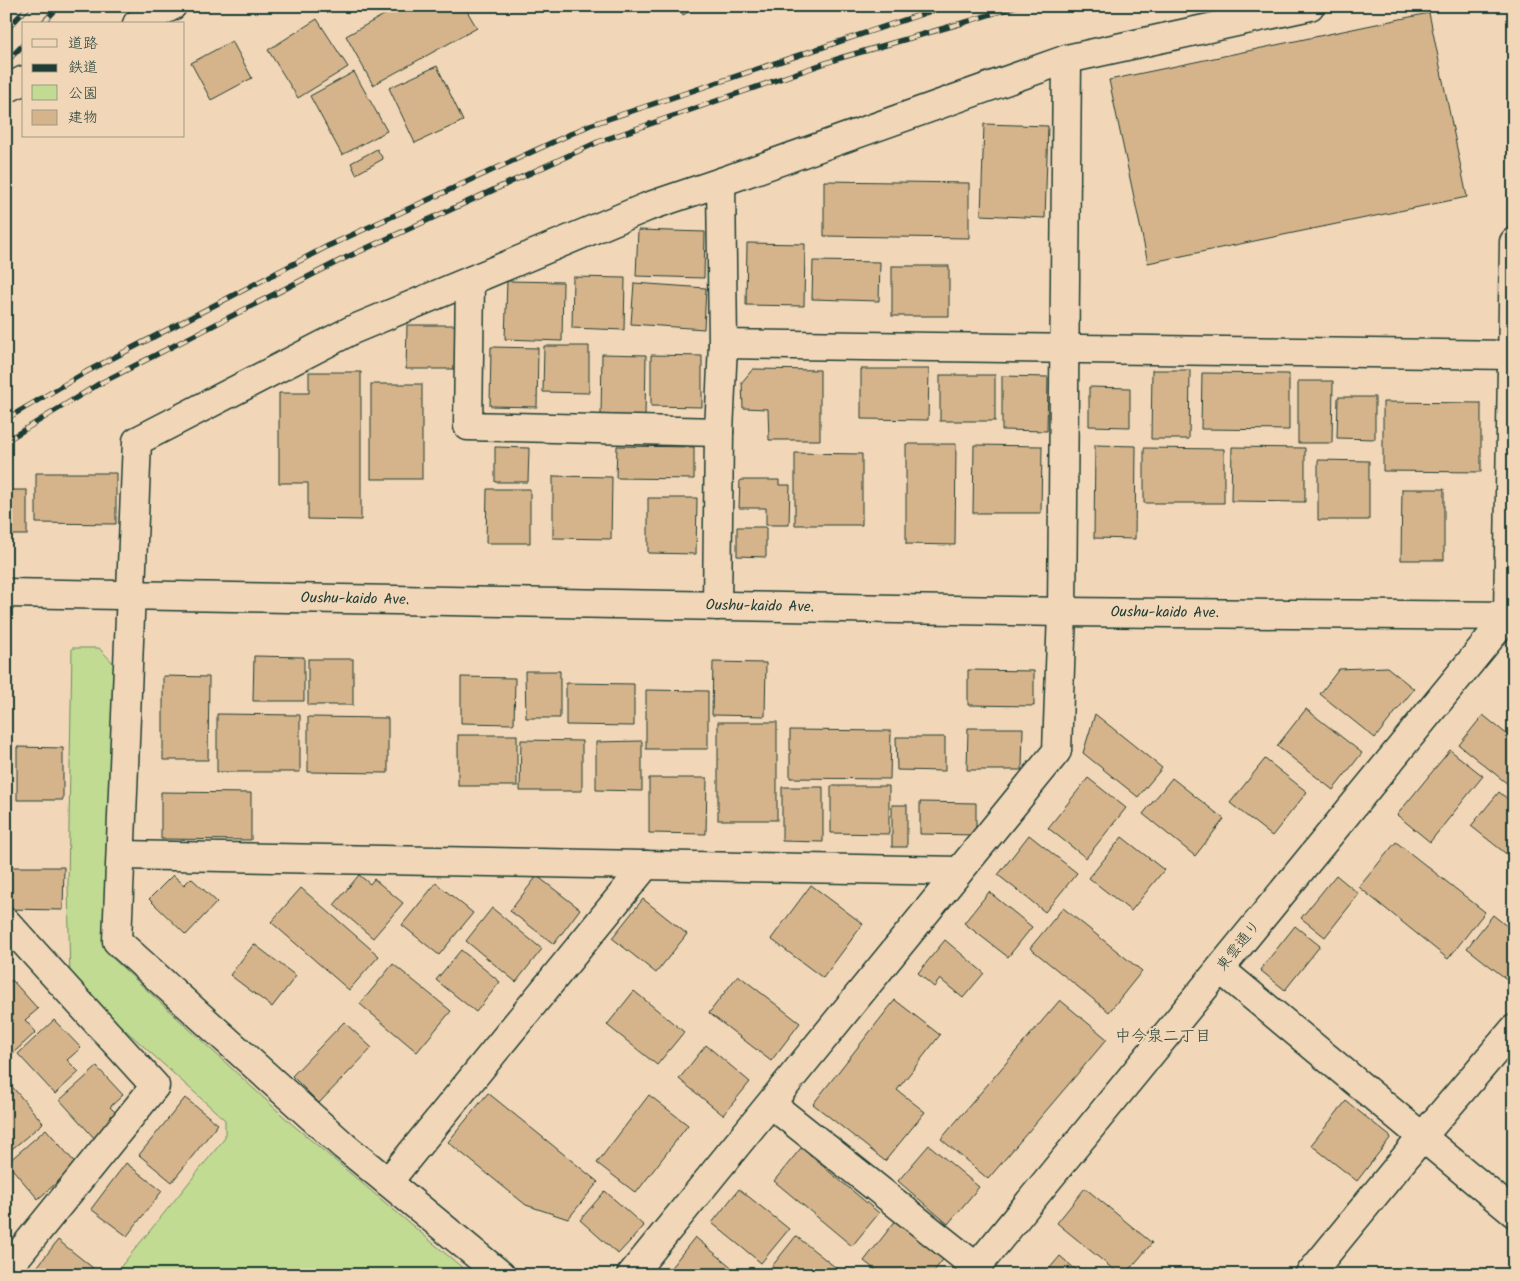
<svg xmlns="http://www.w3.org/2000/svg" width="1520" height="1281" font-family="Kalam,'Klee One',sans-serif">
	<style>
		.green { fill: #c1db92; stroke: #708c63 }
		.building { fill: #d6b48b; stroke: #1f3d34 }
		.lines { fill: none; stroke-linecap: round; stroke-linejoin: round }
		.minor-casing { stroke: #1f3d34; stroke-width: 31 }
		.major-casing { stroke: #1f3d34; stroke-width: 31 }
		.minor { stroke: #f1d7b8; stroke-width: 28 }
		.major { stroke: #f1d7b8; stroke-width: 28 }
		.rail-casing { stroke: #1f3d34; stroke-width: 5.5 }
		.rail { stroke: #f1d7b8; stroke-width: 4; stroke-dasharray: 11; stroke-linecap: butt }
		.labels { text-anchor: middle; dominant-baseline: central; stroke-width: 4; stroke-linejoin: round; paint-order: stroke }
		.street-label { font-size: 15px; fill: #1f3d34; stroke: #f1d7b8 }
		.neighbourhood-label { font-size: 16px; fill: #1f3d34; stroke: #f1d7b8 }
	</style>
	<rect width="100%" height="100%" fill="#f1d7b8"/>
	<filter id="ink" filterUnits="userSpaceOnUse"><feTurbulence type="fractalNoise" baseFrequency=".02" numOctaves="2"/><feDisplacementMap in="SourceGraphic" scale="10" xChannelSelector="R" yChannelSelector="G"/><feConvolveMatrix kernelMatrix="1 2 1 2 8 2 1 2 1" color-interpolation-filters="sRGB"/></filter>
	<g filter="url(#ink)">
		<path class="green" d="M 72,648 L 99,648 L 114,664 L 109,955 L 293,1125 L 471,1275 L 114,1275 L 225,1138 L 225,1120 L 70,980 L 68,884 Z"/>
		<g class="building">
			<path d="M 400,6 L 464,6 L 477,28 L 373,85 L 346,36 Z"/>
			<path d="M 678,6 L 699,6 L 683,15 Z"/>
			<path d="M 1429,13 L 1467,197 L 1148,263 L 1109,80 Z"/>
			<path d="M 317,19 L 348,67 L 298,98 L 268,50 Z"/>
			<path d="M 232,41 L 252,78 L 211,100 L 191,63 Z"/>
			<path d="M 437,66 L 463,121 L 415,143 L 389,88 Z"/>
			<path d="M 354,72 L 387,131 L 342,155 L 310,96 Z"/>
			<path d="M 984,124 L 1048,126 L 1045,218 L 981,215 Z"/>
			<path d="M 377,149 L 383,159 L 356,174 L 351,163 Z"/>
			<path d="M 824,181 L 969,183 L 969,238 L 824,236 Z"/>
			<path d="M 638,230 L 705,232 L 704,278 L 636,276 Z"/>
			<path d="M 747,243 L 805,244 L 804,306 L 746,305 Z"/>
			<path d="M 813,261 L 880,262 L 879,301 L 812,299 Z"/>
			<rect x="892" y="266" width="57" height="50"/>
			<path d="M 573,277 L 625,278 L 624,330 L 572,328 Z"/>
			<path d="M 507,281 L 563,282 L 562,341 L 505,339 Z"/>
			<path d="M 634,283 L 706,288 L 704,329 L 631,324 Z"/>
			<path d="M 407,325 L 459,325 L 459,369 L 406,369 Z"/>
			<path d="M 544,346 L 589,346 L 589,393 L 543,392 Z"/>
			<path d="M 491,347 L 538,348 L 537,407 L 490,406 Z"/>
			<path d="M 602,354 L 646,355 L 645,417 L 601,416 Z"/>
			<path d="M 651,355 L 702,356 L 702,407 L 651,406 Z"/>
			<path d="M 753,369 L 820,370 L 820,440 L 769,440 L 768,409 L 743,408 L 742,382 Z"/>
			<path d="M 861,369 L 929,369 L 928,420 L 861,419 Z"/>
			<path d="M 1152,370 L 1190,370 L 1189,439 L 1151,439 Z"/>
			<path d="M 309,372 L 361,372 L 361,520 L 308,519 L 308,483 L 279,483 L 279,393 L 309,393 Z"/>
			<path d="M 1202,373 L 1289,374 L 1289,430 L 1201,429 Z"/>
			<rect x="940" y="375" width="55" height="46"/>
			<path d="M 1002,376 L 1048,377 L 1047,431 L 1002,430 Z"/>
			<path d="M 1298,381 L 1333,381 L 1332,443 L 1298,443 Z"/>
			<rect x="371" y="384" width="51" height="95"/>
			<path d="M 1089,387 L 1130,388 L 1130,427 L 1089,426 Z"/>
			<path d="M 1338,397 L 1375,397 L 1375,439 L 1337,438 Z"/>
			<path d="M 1383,402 L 1481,403 L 1481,472 L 1383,471 Z"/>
			<path d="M 906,444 L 956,444 L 955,545 L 906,544 Z"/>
			<path d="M 974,445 L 1042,446 L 1041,513 L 973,513 Z"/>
			<path d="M 1095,445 L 1136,446 L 1135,539 L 1094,538 Z"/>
			<path d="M 617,446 L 694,447 L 694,479 L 616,478 Z"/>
			<path d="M 495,447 L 529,448 L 528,482 L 495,482 Z"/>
			<path d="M 1232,447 L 1305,448 L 1305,502 L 1231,501 Z"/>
			<path d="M 1144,448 L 1224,449 L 1224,503 L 1144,503 Z"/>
			<path d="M 795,453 L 862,454 L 862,525 L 795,525 Z"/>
			<path d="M 1318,460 L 1369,461 L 1369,520 L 1318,520 Z"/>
			<path d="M 36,473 L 116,473 L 116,524 L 36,523 Z"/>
			<path d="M 553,476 L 612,477 L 611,539 L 553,538 Z"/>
			<path d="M 740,480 L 779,480 L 779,485 L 790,485 L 789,525 L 766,525 L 766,508 L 739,508 Z"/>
			<path d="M 487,489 L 530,489 L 530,543 L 486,543 Z"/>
			<path d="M 1402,489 L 1444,489 L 1444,560 L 1401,560 Z"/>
			<rect x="6" y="490" width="21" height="45"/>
			<path d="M 648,498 L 697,498 L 696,554 L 648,553 Z"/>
			<path d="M 737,527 L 766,527 L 766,557 L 737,556 Z"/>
			<path d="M 254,656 L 304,657 L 304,701 L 253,701 Z"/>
			<rect x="308" y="659" width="45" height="46"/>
			<path d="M 713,662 L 766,663 L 765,716 L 712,715 Z"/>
			<path d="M 1387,667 L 1414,689 L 1375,738 L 1320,694 L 1339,669 Z"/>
			<path d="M 968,670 L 1034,671 L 1034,706 L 968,705 Z"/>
			<path d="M 525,671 L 560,671 L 560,718 L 526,718 Z"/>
			<path d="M 163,676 L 209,677 L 208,760 L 163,760 Z"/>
			<path d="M 461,677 L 515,678 L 514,724 L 461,723 Z"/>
			<path d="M 566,683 L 634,684 L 634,726 L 566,725 Z"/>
			<path d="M 646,690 L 708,691 L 708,749 L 646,749 Z"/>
			<path d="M 1306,709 L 1362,753 L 1333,790 L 1277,746 Z"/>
			<path d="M 217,714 L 300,715 L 300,772 L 217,772 Z"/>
			<path d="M 1095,714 L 1162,768 L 1138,797 L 1083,753 Z"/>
			<path d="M 1483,715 L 1514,740 L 1514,789 L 1459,745 Z"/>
			<path d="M 308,717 L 388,718 L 388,773 L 308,772 Z"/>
			<rect x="718" y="722" width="59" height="98"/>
			<path d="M 968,728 L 1023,728 L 1022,770 L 967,770 Z"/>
			<path d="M 790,730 L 891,731 L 890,779 L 790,778 Z"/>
			<rect x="458" y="735" width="59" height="51"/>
			<path d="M 896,737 L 945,737 L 945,771 L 897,770 Z"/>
			<path d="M 521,740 L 582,741 L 582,791 L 520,791 Z"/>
			<path d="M 642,741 L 642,791 L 596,790 L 596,742 Z"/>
			<path d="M 6,746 L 11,746 L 10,801 L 6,801 Z"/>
			<path d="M 17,747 L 63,748 L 63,800 L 17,800 Z"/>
			<path d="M 1450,750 L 1483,776 L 1430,842 L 1397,815 Z"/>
			<path d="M 1265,759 L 1307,792 L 1272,836 L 1230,803 Z"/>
			<path d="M 649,778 L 707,778 L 706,834 L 649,833 Z"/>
			<path d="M 1088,778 L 1126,808 L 1086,858 L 1048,828 Z"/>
			<path d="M 1172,778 L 1224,819 L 1195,856 L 1143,814 Z"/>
			<path d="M 831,786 L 889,786 L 889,834 L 831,833 Z"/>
			<path d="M 782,787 L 823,787 L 823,842 L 782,841 Z"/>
			<path d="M 161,792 L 251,793 L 251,840 L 161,839 Z"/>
			<path d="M 1499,792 L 1514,804 L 1514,860 L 1471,826 Z"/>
			<path d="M 920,802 L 976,803 L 976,835 L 920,834 Z"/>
			<rect x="892" y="805" width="15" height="42"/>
			<path d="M 1029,835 L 1077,873 L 1045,912 L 998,875 Z"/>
			<path d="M 1122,837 L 1164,870 L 1131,911 L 1089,878 Z"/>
			<path d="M 1396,842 L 1485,912 L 1448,959 L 1359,887 Z"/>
			<path d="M 6,867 L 64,867 L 63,910 L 6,909 Z"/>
			<path d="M 173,875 L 184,885 L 191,878 L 217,902 L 186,935 L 149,899 Z"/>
			<path d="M 359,875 L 370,884 L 374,879 L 403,903 L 373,938 L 334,905 Z"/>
			<path d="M 1336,875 L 1359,894 L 1325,937 L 1301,918 Z"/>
			<path d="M 537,876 L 580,909 L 554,944 L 510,911 Z"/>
			<path d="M 436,883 L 473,913 L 439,955 L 402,925 Z"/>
			<path d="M 811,885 L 863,924 L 823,978 L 771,939 Z"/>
			<path d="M 301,888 L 379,956 L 349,990 L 271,922 Z"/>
			<path d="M 989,892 L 1032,927 L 1008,957 L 964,923 Z"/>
			<path d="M 643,899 L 687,934 L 656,973 L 612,938 Z"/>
			<path d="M 492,908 L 542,949 L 516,982 L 466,941 Z"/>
			<path d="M 1063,908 L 1142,971 L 1109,1012 L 1030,948 Z"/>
			<path d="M 1493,915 L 1514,932 L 1514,976 L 1509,981 L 1467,948 Z"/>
			<path d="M 1295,926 L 1320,946 L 1285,990 L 1260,970 Z"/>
			<path d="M 945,940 L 984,973 L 963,998 L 940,979 L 934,987 L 918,973 Z"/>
			<path d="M 254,944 L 296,976 L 272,1007 L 230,975 Z"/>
			<path d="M 461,950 L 500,982 L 476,1012 L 436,980 Z"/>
			<path d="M 393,964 L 451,1011 L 417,1052 L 360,1004 Z"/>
			<path d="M 738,975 L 800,1023 L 771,1061 L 709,1013 Z"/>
			<path d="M 12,980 L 38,1009 L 25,1020 L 36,1032 L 12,1054 L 6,1048 L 6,985 Z"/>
			<path d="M 634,991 L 684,1032 L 657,1065 L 607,1025 Z"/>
			<path d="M 895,1000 L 940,1035 L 897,1090 L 925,1112 L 885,1161 L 813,1104 Z"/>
			<path d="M 1060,1000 L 1107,1039 L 988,1179 L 941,1139 Z"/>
			<path d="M 54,1020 L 81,1048 L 67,1060 L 79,1072 L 55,1094 L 18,1054 Z"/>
			<path d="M 344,1022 L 372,1048 L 319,1103 L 292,1076 Z"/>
			<path d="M 706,1045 L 750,1082 L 723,1115 L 679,1079 Z"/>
			<path d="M 97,1067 L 123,1095 L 110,1107 L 121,1118 L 96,1140 L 60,1100 Z"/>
			<path d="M 9,1083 L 43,1123 L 6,1154 L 6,1086 Z"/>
			<path d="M 488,1093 L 598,1182 L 568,1219 L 526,1205 L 448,1142 Z"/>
			<path d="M 649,1095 L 688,1125 L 636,1193 L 597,1163 Z"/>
			<path d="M 185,1098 L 218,1124 L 172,1182 L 139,1155 Z"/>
			<path d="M 1346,1101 L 1391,1137 L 1357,1181 L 1311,1145 Z"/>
			<path d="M 46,1129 L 77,1165 L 38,1199 L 7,1163 Z"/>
			<path d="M 929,1145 L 979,1187 L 948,1224 L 898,1181 Z"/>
			<path d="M 801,1148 L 879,1213 L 852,1246 L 774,1181 Z"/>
			<path d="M 126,1163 L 162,1191 L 127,1236 L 91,1209 Z"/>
			<path d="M 1085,1188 L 1152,1243 L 1125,1275 L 1120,1275 L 1057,1223 Z"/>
			<path d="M 739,1189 L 789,1229 L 761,1263 L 712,1223 Z"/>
			<path d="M 605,1191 L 644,1226 L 618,1254 L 580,1220 Z"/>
			<path d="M 897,1219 L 945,1257 L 931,1275 L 882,1275 L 864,1261 Z"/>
			<path d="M 796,1236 L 845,1275 L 775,1275 L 769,1270 Z"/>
			<path d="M 695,1237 L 741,1275 L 675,1275 L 669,1270 Z"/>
			<path d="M 58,1240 L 93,1268 L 88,1275 L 31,1275 Z"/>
			<path d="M 1060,1256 L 1082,1275 L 1044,1275 Z"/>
		</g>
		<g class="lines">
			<defs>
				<g id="minor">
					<path d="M 470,281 L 468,426 L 719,432"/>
					<path d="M 723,344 L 1512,355"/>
					<path id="s1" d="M 6,593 L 1062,612 L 1514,616"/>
					<path d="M 717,606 L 719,432 L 723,344 L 721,182"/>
					<path d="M 121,855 L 959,871"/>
					<path d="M 6,922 L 155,1086 L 6,1270"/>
					<path d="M 1220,969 L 1514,1213"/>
					<path d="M 771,1104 L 976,1267"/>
					<path d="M 388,1182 L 646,865"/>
					<path d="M 501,1275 L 344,1146 L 117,941 L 137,441 L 352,330 L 647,207 L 721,182 L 1067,59 L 1310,6"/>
					<path d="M 631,1275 L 1057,751 L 1062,612 L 1067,59"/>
					<path d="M 970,1275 L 1508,616 L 1514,242"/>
					<path d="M 1309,1275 L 1422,1137 L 1514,1029"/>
				</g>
				<g id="major">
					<path d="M 137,24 L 172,6"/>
					<path d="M 6,89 L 24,80"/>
				</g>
			</defs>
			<use href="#minor" class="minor-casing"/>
			<use href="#major" class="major-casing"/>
			<use href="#minor" class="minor"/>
			<use href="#major" class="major"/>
			<defs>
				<g id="rail">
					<path d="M 42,24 L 59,6"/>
					<path d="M 6,30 L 29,6"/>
					<path d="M 6,62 L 24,44"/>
					<path d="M 6,419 L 86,372 L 328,246 L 590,125 L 946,6"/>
					<path d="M 6,441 L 97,385 L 343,259 L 598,142 L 840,58 L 966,22 L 1017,6"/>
				</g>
			</defs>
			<use href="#rail" class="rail-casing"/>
			<use href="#rail" class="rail"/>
		</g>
	</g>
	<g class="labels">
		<g class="street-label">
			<text stroke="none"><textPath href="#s1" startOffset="349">Oushu-kaido Ave.</textPath></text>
			<text stroke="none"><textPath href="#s1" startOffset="754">Oushu-kaido Ave.</textPath></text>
			<text stroke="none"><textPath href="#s1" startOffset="1159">Oushu-kaido Ave.</textPath></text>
			<text transform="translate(1239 946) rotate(-51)">東雲通り</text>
		</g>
		<g class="neighbourhood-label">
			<text x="1163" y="1036">中今泉二丁目</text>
		</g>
	</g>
	<rect width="1520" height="1281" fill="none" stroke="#f1d7b8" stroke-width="25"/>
	<rect x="12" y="12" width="1495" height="1256" fill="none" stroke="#1f3d34" stroke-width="2" filter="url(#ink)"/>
	<rect x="22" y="22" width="162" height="115" fill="#f1d7b8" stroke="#9d9983"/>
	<rect x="32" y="39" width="25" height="8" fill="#f1d7b8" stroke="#9d9983"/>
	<text x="68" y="48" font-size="15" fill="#1f3d34">道路</text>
	<rect x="32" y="64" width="25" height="8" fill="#1f3d34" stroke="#9d9983"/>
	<text x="68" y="72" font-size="15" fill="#1f3d34">鉄道</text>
	<rect x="32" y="85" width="25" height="15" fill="#c1db92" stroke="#9d9983"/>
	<text x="68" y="98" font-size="15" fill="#1f3d34">公園</text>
	<rect x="32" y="110" width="25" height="15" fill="#d6b48b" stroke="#9d9983"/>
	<text x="68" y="122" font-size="15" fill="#1f3d34">建物</text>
</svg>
